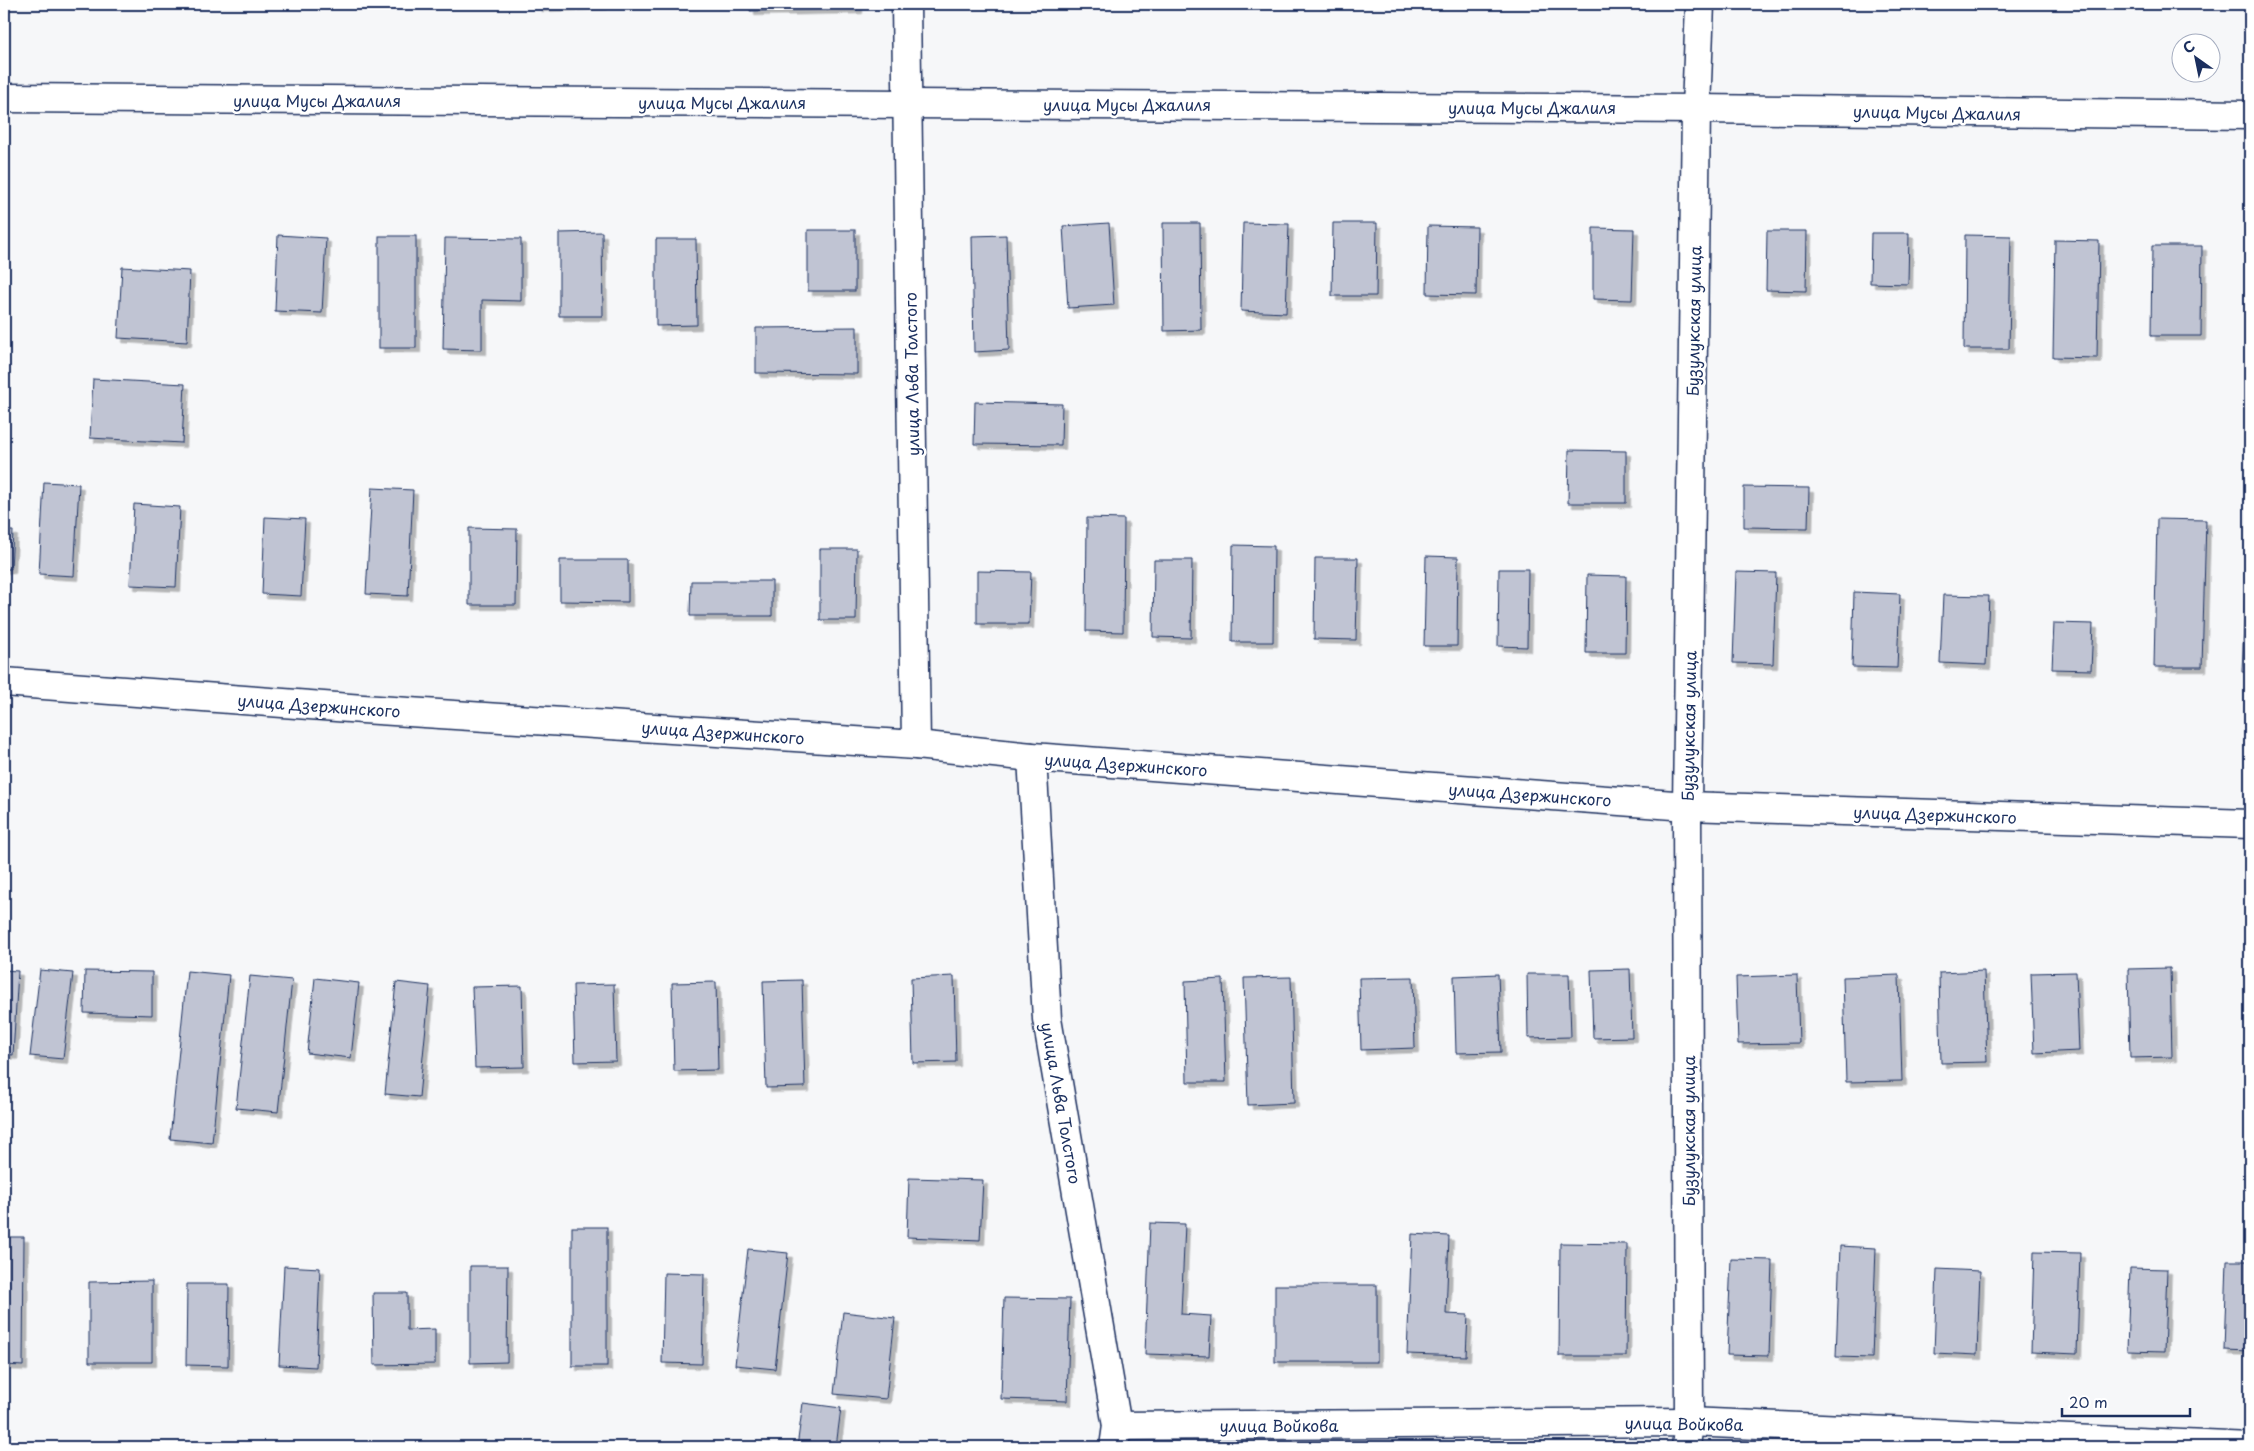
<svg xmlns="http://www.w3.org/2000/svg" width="2254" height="1451" font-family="'Playpen Sans',sans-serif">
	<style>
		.building { fill: #c0c4d3; stroke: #1b2f5e; filter: url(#shadow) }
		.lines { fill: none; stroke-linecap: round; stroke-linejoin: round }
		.minor-casing { stroke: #1b2f5e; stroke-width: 31 }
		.minor { stroke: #fff; stroke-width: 28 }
		.labels { text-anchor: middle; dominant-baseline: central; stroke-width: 5; stroke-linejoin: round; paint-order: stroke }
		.street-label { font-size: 16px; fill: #1b2f5e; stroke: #fff }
	</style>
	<defs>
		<filter id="shadow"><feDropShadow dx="4.5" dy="4.5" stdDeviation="0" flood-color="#0004"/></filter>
	</defs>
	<rect width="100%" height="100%" fill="#f6f7f9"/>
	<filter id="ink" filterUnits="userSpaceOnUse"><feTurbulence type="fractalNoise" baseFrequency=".02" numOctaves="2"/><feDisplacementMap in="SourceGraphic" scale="10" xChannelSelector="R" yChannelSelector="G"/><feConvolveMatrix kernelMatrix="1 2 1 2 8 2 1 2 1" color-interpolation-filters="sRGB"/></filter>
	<g filter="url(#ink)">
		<g class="building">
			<path d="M 537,4 L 603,4 L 603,5 L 537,7 Z"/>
			<path d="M 750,4 L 858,4 L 858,9 L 750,11 Z"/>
			<path d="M 1109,223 L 1114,305 L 1068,308 L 1063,226 Z"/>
			<path d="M 1163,223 L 1200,223 L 1201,330 L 1164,331 Z"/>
			<path d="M 1243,223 L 1289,224 L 1286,313 L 1241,311 Z"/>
			<path d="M 1333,223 L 1377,223 L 1376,296 L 1332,296 Z"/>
			<path d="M 1428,226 L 1477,227 L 1476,295 L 1427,294 Z"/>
			<path d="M 1593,228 L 1634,229 L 1632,300 L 1593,299 Z"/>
			<rect x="808" y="230" width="47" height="61"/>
			<path d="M 1767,231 L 1807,231 L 1806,291 L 1766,290 Z"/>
			<path d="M 602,232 L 603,316 L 559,316 L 559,233 Z"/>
			<path d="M 1871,233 L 1909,233 L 1908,284 L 1870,283 Z"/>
			<path d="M 278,235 L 326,238 L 322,313 L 275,311 Z"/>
			<path d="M 1006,235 L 1009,350 L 974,352 L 972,236 Z"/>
			<path d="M 1965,235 L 2011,236 L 2009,349 L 1964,349 Z"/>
			<rect x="379" y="236" width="37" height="112"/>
			<path d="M 445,238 L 521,239 L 521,301 L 482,300 L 482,350 L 443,349 Z"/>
			<path d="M 656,239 L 696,239 L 697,325 L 656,326 Z"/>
			<path d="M 2055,240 L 2099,241 L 2097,358 L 2053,357 Z"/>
			<path d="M 2152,246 L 2202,246 L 2201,336 L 2151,336 Z"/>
			<path d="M 122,267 L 190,271 L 187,342 L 118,338 Z"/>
			<path d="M 857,327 L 857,374 L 756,373 L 756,328 Z"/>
			<path d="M 93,379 L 185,384 L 182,443 L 90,438 Z"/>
			<path d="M 975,402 L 1062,404 L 1061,445 L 974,444 Z"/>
			<path d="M 1569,450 L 1626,451 L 1626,503 L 1568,503 Z"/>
			<path d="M 44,482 L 79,484 L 74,576 L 39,574 Z"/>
			<path d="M 1744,487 L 1809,488 L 1808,528 L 1744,527 Z"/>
			<path d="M 372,488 L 413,490 L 408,596 L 366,594 Z"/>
			<path d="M 134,504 L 180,507 L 176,587 L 130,585 Z"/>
			<path d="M 265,517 L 305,519 L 301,596 L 262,594 Z"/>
			<path d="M 1087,518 L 1124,519 L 1123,632 L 1086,631 Z"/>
			<path d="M 2157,519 L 2206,520 L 2202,667 L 2154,667 Z"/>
			<path d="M 469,528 L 517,529 L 516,605 L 469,605 Z"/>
			<path d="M 4,531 L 13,531 L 11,569 L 4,569 Z"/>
			<path d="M 1233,545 L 1274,546 L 1273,642 L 1232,642 Z"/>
			<path d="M 820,549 L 857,549 L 856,620 L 820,620 Z"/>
			<path d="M 1426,556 L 1458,557 L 1457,646 L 1424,646 Z"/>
			<path d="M 1315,558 L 1358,558 L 1356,640 L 1314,639 Z"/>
			<path d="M 560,560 L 628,560 L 628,602 L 560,601 Z"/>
			<path d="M 1154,560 L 1192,560 L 1191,638 L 1153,637 Z"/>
			<path d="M 1499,569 L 1528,569 L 1527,647 L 1498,646 Z"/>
			<path d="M 977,571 L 1031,572 L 1029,624 L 977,624 Z"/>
			<path d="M 1736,572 L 1776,573 L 1773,664 L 1733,663 Z"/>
			<path d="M 1587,575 L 1626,576 L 1625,653 L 1586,653 Z"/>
			<path d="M 691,581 L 772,581 L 772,616 L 690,616 Z"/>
			<path d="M 1854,592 L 1900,594 L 1897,668 L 1852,667 Z"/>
			<path d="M 1943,595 L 1989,596 L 1986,665 L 1940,663 Z"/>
			<path d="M 2245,600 L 2250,600 L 2250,672 L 2242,672 Z"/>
			<path d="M 2054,623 L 2093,624 L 2091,670 L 2052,669 Z"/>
			<path d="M 2250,967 L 2250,1051 L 2248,968 Z"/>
			<path d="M 2170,968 L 2172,1057 L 2130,1058 L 2128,969 Z"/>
			<path d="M 1630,969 L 1632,1037 L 1593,1038 L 1591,970 Z"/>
			<path d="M 4,970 L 18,971 L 13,1055 L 4,1054 Z"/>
			<path d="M 40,970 L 73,973 L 63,1059 L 30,1056 Z"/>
			<path d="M 85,971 L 152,972 L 152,1015 L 84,1013 Z"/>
			<path d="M 187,971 L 229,975 L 212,1143 L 170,1139 Z"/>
			<path d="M 1984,971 L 1987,1062 L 1941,1063 L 1939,973 Z"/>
			<path d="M 2076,972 L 2079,1051 L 2034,1053 L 2031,973 Z"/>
			<path d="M 1498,974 L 1501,1052 L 1456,1053 L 1454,976 Z"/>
			<path d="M 1527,974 L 1569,974 L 1571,1037 L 1528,1038 Z"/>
			<path d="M 1797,975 L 1799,1043 L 1738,1044 L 1736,977 Z"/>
			<path d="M 1899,975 L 1902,1081 L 1846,1082 L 1843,977 Z"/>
			<path d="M 250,976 L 292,980 L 278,1112 L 236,1108 Z"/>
			<path d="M 954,976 L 956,1062 L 913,1063 L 911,978 Z"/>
			<path d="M 1291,977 L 1294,1103 L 1248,1105 L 1244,978 Z"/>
			<path d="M 1413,977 L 1415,1048 L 1361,1050 L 1359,978 Z"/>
			<path d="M 315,978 L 359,983 L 351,1058 L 307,1053 Z"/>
			<path d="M 1223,979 L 1226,1082 L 1187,1082 L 1185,981 Z"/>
			<path d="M 802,980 L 805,1087 L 766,1088 L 763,981 Z"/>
			<path d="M 396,982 L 430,986 L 419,1097 L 385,1094 Z"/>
			<path d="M 716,982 L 718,1070 L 674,1071 L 672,983 Z"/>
			<path d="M 614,984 L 616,1061 L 575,1062 L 573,985 Z"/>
			<path d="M 522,986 L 524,1067 L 475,1068 L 472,987 Z"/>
			<path d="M 909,1178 L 983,1180 L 980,1240 L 907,1237 Z"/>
			<path d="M 1150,1223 L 1185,1224 L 1181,1314 L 1211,1316 L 1209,1356 L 1145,1354 Z"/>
			<rect x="572" y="1227" width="35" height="139"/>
			<path d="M 1412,1234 L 1449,1236 L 1446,1314 L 1468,1315 L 1466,1356 L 1407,1354 Z"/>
			<path d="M 4,1237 L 24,1237 L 23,1366 L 4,1365 Z"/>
			<path d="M 1560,1243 L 1627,1244 L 1626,1356 L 1559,1356 Z"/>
			<path d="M 1840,1246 L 1876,1248 L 1872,1358 L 1836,1357 Z"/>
			<path d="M 748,1249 L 788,1253 L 775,1369 L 735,1365 Z"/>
			<path d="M 2034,1252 L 2080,1253 L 2077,1354 L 2031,1352 Z"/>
			<path d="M 1731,1259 L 1772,1260 L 1769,1356 L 1727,1355 Z"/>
			<path d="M 2227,1261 L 2250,1261 L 2250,1351 L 2224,1350 Z"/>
			<path d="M 284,1266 L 320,1268 L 316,1367 L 279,1365 Z"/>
			<path d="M 470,1266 L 508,1266 L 507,1362 L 470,1363 Z"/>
			<path d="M 2130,1268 L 2167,1269 L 2164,1352 L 2127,1351 Z"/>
			<path d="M 1937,1269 L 1980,1271 L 1977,1355 L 1934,1353 Z"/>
			<path d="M 664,1273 L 704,1274 L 702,1364 L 662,1363 Z"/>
			<path d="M 152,1281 L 152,1362 L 89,1362 L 89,1282 Z"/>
			<path d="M 187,1284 L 229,1284 L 228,1366 L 186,1365 Z"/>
			<rect x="1275" y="1285" width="102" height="77"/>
			<path d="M 373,1293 L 407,1293 L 407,1330 L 435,1329 L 435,1364 L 374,1365 Z"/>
			<path d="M 1004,1298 L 1070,1299 L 1067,1401 L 1001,1399 Z"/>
			<path d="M 843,1312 L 895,1318 L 886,1399 L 834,1394 Z"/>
			<path d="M 803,1403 L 841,1408 L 836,1447 L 797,1447 Z"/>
		</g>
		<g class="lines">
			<defs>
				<g id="minor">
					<path d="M 906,4 L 916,745"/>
					<path d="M 4,98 L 1696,109 L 2250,115"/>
					<path d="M 4,682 L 363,709 L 916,745 L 1032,757 L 1687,806 L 2250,824"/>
					<path d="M 1032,757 L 1047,1019 L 1117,1426 L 1114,1447"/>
					<path d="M 1117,1426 L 1689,1422 L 2250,1447"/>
					<path d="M 1686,1447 L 1689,1422 L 1687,806 L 1696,109 L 1700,4"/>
				</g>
			</defs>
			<use href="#minor" class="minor-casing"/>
			<use href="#minor" class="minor"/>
		</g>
	</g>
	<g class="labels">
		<g class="street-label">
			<text x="317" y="100">улица Мусы Джалиля</text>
			<text x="722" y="102">улица Мусы Джалиля</text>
			<text x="1127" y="104">улица Мусы Джалиля</text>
			<text x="1532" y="107">улица Мусы Джалиля</text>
			<text transform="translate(1937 112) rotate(1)">улица Мусы Джалиля</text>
			<text transform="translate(1693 321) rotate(-89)">Бузулукская улица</text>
			<text transform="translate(911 374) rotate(-91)">улица Льва Толстого</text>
			<text transform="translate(319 705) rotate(4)">улица Дзержинского</text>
			<text transform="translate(1688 726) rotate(-89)">Бузулукская улица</text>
			<text transform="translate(723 732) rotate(4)">улица Дзержинского</text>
			<text transform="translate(1126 764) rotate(4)">улица Дзержинского</text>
			<text transform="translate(1530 794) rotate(4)">улица Дзержинского</text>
			<text transform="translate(1935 814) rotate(2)">улица Дзержинского</text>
			<text transform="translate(1062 1103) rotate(80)">улица Льва Толстого</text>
			<text transform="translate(1688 1131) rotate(-90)">Бузулукская улица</text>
			<text transform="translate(1684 1423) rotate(1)">улица Войкова</text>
			<text x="1279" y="1425">улица Войкова</text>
		</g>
	</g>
	<rect width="2254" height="1451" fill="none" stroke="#fff" stroke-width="20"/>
	<rect x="10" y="10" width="2234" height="1431" fill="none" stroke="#1b2f5e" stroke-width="2" filter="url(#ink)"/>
	<g transform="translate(2196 58) rotate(327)"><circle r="24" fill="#ffffff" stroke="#a4acbf"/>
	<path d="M0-4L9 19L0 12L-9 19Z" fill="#1b2f5e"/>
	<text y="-8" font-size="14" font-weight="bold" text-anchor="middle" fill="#1b2f5e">С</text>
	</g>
	<path d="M2062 1408v8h128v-8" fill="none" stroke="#1b2f5e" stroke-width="2.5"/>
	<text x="2069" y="1408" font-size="15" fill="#1b2f5e" stroke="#ffffff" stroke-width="4" paint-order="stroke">20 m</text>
</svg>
